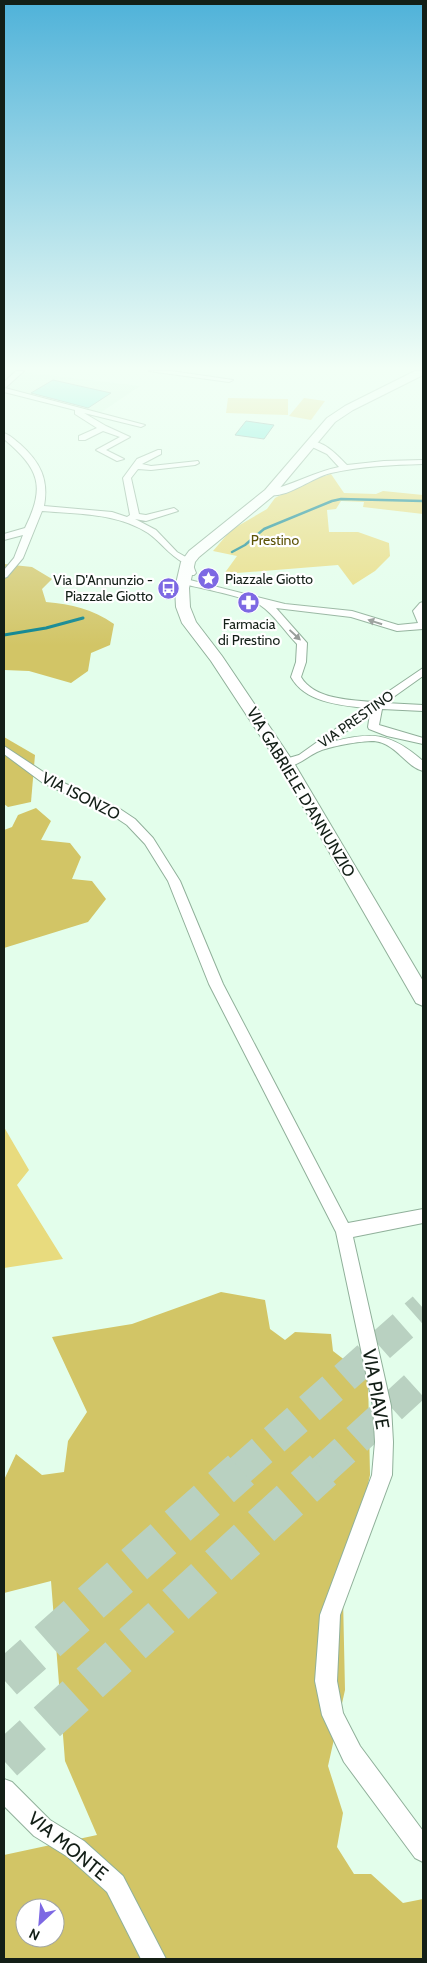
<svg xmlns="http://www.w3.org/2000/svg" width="427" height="1963" font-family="Cabin,sans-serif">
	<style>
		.built { fill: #d1f9dd }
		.green { fill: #e8db7e }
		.forest { fill: #d2c566; fill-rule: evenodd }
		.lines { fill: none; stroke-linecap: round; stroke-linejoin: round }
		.stream-far1 { stroke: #0c848f; stroke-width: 2.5 }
		.stream { stroke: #0c848f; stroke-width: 3 }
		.building { fill: #6bebd7; stroke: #79a39a }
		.motorway-tunnel-far1 { stroke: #b9d1c1; stroke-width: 31; stroke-dasharray: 31 16; stroke-linecap: butt }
		.motorway-tunnel { stroke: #b9d1c1; stroke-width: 39; stroke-dasharray: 39 19; stroke-linecap: butt }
		.minor-casing { stroke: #90b09a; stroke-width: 2 }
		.secondary-casing { stroke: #90b09a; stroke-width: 2 }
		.minor { fill: #fff; fill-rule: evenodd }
		.secondary { fill: #fff; fill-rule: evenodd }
		.oneway { fill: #959a97 }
		.labels { text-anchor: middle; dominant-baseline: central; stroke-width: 4.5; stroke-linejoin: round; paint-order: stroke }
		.far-park-label { font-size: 14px; fill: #5d5408; stroke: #fff }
		.far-poi-label { font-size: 14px; fill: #131f17; stroke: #fff; text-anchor: start }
		.far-street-label { font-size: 14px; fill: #131f17; stroke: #fff }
		.street-label { font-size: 16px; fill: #131f17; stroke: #fff }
		.near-street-label { font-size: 19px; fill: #131f17; stroke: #fff }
	</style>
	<rect width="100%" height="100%" fill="#e3feeb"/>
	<path class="built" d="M 22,372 L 140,386 L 100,413 L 4,389 Z"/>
	<g class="green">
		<path d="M 228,398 L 288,399 L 288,415 L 226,413 Z"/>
		<path d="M 304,398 L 325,401 L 311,420 L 289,416 Z"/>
		<path d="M 331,474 L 344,493 L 376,494 L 383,491 L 423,495 L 423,514 L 363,507 L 364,502 L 341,501 L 336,509 L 327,510 L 329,532 L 358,532 L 389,543 L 390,556 L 375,571 L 353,585 L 338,565 L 224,574 L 237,556 L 213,551 L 231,530 L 267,509 L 275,498 L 306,482 Z"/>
		<path d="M 4,1127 L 29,1170 L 17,1185 L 63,1259 L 4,1268 Z"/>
	</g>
	<g class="forest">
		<path d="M 4,564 L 32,567 L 52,579 L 42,589 L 46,602 C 72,604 92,609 114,624 L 110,645 L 91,653 L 88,671 L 71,683 L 29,671 L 4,670 Z"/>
		<path d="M 4,737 L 35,755 L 31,802 L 8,807 L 4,804 Z"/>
		<path d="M 36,808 L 51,821 L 41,840 L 70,843 L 81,857 L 72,879 L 92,881 L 106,899 L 88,922 L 4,948 L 4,830 L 12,827 L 18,815 Z"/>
		<path d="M 221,1292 L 265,1300 L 270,1329 L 285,1340 L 295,1332 L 331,1334 L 333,1351 L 368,1378 L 370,1475 L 343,1598 L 345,1690 L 328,1766 L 343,1813 L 337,1847 L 354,1874 L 371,1874 L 403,1903 L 423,1899 L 423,1959 L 4,1959 L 4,1855 L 97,1835 L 65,1761 L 51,1581 L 4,1593 L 4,1480 L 16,1454 L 42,1475 L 64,1472 L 68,1441 L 87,1412 L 52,1337 L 132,1324 ZM 25,1908 L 55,1908 L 55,1938 L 25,1938 Z"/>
	</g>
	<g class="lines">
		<path class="stream-far1" d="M 232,552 L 245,545 L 264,529 L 332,501 L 341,499 L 423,501"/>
		<path class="stream" d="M 4,635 L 46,628 L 83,618"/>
	</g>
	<g class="building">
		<path d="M 53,380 L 84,387 L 111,393 L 88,408 L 31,393 Z"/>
		<path d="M 246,421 L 274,425 L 264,439 L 235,435 Z"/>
	</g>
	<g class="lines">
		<g class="motorway-tunnel-far1">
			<path d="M 239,1471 L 423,1308"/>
			<path d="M 322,1471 L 423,1379"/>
		</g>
		<g class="motorway-tunnel">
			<path d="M 4,1680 L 241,1470"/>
			<path d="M 4,1761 L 323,1470"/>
		</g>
		<defs>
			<g id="minor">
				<path d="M 16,371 L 24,371 L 5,388 L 145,425 L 141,427 L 84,413 L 106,426 L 130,437 L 106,450 L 124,459 L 117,461 L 96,450 L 120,437 L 103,431 L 85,440 L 79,440 L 79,436 L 97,428 L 75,414 L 75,410 L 4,392 L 4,382 Z"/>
				<path d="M 149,371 L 171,371 L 233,380 L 229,382 Z"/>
				<path d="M 4,433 C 10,435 15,440 20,444 C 40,462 49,479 44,506 L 112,512 L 127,517 L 130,515 L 123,478 L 137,459 L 158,450 L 161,450 L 161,454 L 142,464 L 151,466 L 198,461 L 199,463 L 195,465 L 151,470 L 138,469 L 131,478 L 139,514 L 146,515 L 174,508 L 178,511 L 146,521 L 135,519 L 156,530 L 177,552 L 191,560 L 196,573 L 194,575 L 188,575 L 184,563 C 168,554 161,542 148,533 C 117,513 78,514 42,511 L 23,558 L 7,577 L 4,578 L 4,570 L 14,558 L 23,535 L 4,540 L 4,534 L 25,528 C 46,485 39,469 4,439 Z"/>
				<path d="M 308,441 C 324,440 337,455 347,465 L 384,461 L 423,460 L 423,464 C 392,465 362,466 331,473 C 310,478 288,499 266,495 L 266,491 C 292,486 313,472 339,467 L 327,454 L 308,445 Z"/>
				<path d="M 182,578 L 285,604 L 352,611 L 398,625 L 418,623 L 413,611 L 420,603 L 423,602 L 423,629 L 397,631 L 351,617 L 276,608 L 307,643 L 306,662 L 301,677 C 314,699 349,700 373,702 L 423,668 L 423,676 L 385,703 L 423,705 L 423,711 L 382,709 L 379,725 L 423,738 L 423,744 L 387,736 L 369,729 L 368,727 L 370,714 L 332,742 C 372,731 391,733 423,761 L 423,771 C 406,767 396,743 374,741 C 360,741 330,746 317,752 C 306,757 295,769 282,766 L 282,760 L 299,755 L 365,708 C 338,705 305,702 291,677 L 296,662 L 297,644 C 284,631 275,615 260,605 C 250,598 195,587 179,583 L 179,579 Z"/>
				<path d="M 4,746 L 51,777 L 120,809 L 135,819 L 153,838 L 180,881 L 223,984 L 348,1223 L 423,1209 L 423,1223 L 353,1237 L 391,1406 L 393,1442 L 392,1475 L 340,1615 L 337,1681 L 343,1713 L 360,1746 L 423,1831 L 423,1862 L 415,1858 L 344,1762 L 322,1715 L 315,1681 L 320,1615 L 372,1475 L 375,1442 L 373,1406 L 336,1232 L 209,984 L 168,881 L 145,844 L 127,825 L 112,815 L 43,783 L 4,754 Z"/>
				<path d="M 4,1779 L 12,1782 L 50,1820 L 84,1841 L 123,1876 L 166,1959 L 141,1959 L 107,1892 L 68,1857 L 34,1836 L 4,1806 Z"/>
			</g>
			<path id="secondary" d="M 415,371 L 423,371 L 423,375 L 353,410 L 335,422 L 273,496 L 199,557 L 195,562 L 189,588 L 190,607 L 196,622 L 222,656 L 294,763 L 423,981 L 423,1006 L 416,1003 L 278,763 L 211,661 L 182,623 L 176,607 L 175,588 L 181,562 L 189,551 L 265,490 L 327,418 L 345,406 Z"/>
		</defs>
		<use href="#minor" class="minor-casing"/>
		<use href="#secondary" class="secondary-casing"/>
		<use href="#minor" class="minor"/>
		<use href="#secondary" class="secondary"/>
	</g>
	<defs><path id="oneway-solid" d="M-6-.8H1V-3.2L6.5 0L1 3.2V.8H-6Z" transform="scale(1.25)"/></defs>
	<g class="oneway">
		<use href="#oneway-solid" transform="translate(375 622) rotate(-162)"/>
		<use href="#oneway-solid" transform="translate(295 635) rotate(43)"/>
	</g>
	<linearGradient id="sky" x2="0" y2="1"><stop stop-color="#4fb2d9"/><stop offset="0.57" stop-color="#f2fff6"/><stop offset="1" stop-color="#f2fff6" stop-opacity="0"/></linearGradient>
	<rect width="427" height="646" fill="url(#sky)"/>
	<defs>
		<symbol id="sight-disc" viewBox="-11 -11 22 22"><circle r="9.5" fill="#7d68e3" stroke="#fff"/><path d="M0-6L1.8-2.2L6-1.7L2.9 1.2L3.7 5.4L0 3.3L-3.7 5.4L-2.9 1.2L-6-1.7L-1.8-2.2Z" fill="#fff"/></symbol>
		<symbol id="bus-disc" viewBox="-11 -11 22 22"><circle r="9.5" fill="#7d68e3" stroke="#fff"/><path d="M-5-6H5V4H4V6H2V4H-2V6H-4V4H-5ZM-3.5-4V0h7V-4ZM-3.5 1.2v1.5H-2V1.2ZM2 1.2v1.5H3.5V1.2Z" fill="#fff"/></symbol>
		<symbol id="pharmacy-disc" viewBox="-11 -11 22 22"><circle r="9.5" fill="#7d68e3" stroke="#fff"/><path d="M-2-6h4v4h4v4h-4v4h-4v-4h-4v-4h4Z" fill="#fff"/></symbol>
	</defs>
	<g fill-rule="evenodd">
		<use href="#sight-disc" x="196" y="566" width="25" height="25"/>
		<use href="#bus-disc" x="156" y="576" width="25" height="25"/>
		<use href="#pharmacy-disc" x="236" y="590" width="25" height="25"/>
	</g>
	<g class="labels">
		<g class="far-park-label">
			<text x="275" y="540">Prestino</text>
		</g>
		<g class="far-poi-label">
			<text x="225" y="579">Piazzale Giotto</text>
			<text x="153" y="580" text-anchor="end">Via D'Annunzio -<tspan x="153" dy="16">Piazzale Giotto</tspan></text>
			<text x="249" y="624" text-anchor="middle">Farmacia<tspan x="249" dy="16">di Prestino</tspan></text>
		</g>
		<g class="far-street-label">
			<text transform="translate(356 719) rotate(-35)">VIA PRESTINO</text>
		</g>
		<g class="street-label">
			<text transform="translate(301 792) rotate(59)">VIA GABRIELE D'ANNUNZIO</text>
			<text transform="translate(81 796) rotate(27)">VIA ISONZO</text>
		</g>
		<g class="near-street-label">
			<text transform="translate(376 1389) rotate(80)">VIA PIAVE</text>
			<text transform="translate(68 1846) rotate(39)">VIA MONTE</text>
		</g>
	</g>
	<rect width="427" height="1963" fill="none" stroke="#131f17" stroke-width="10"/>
	<g transform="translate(40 1923) rotate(206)"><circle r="24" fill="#ffffff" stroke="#a1a5a2"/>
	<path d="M0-4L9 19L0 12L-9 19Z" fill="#7d68e3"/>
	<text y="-8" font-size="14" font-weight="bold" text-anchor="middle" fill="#131f17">N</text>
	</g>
</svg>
